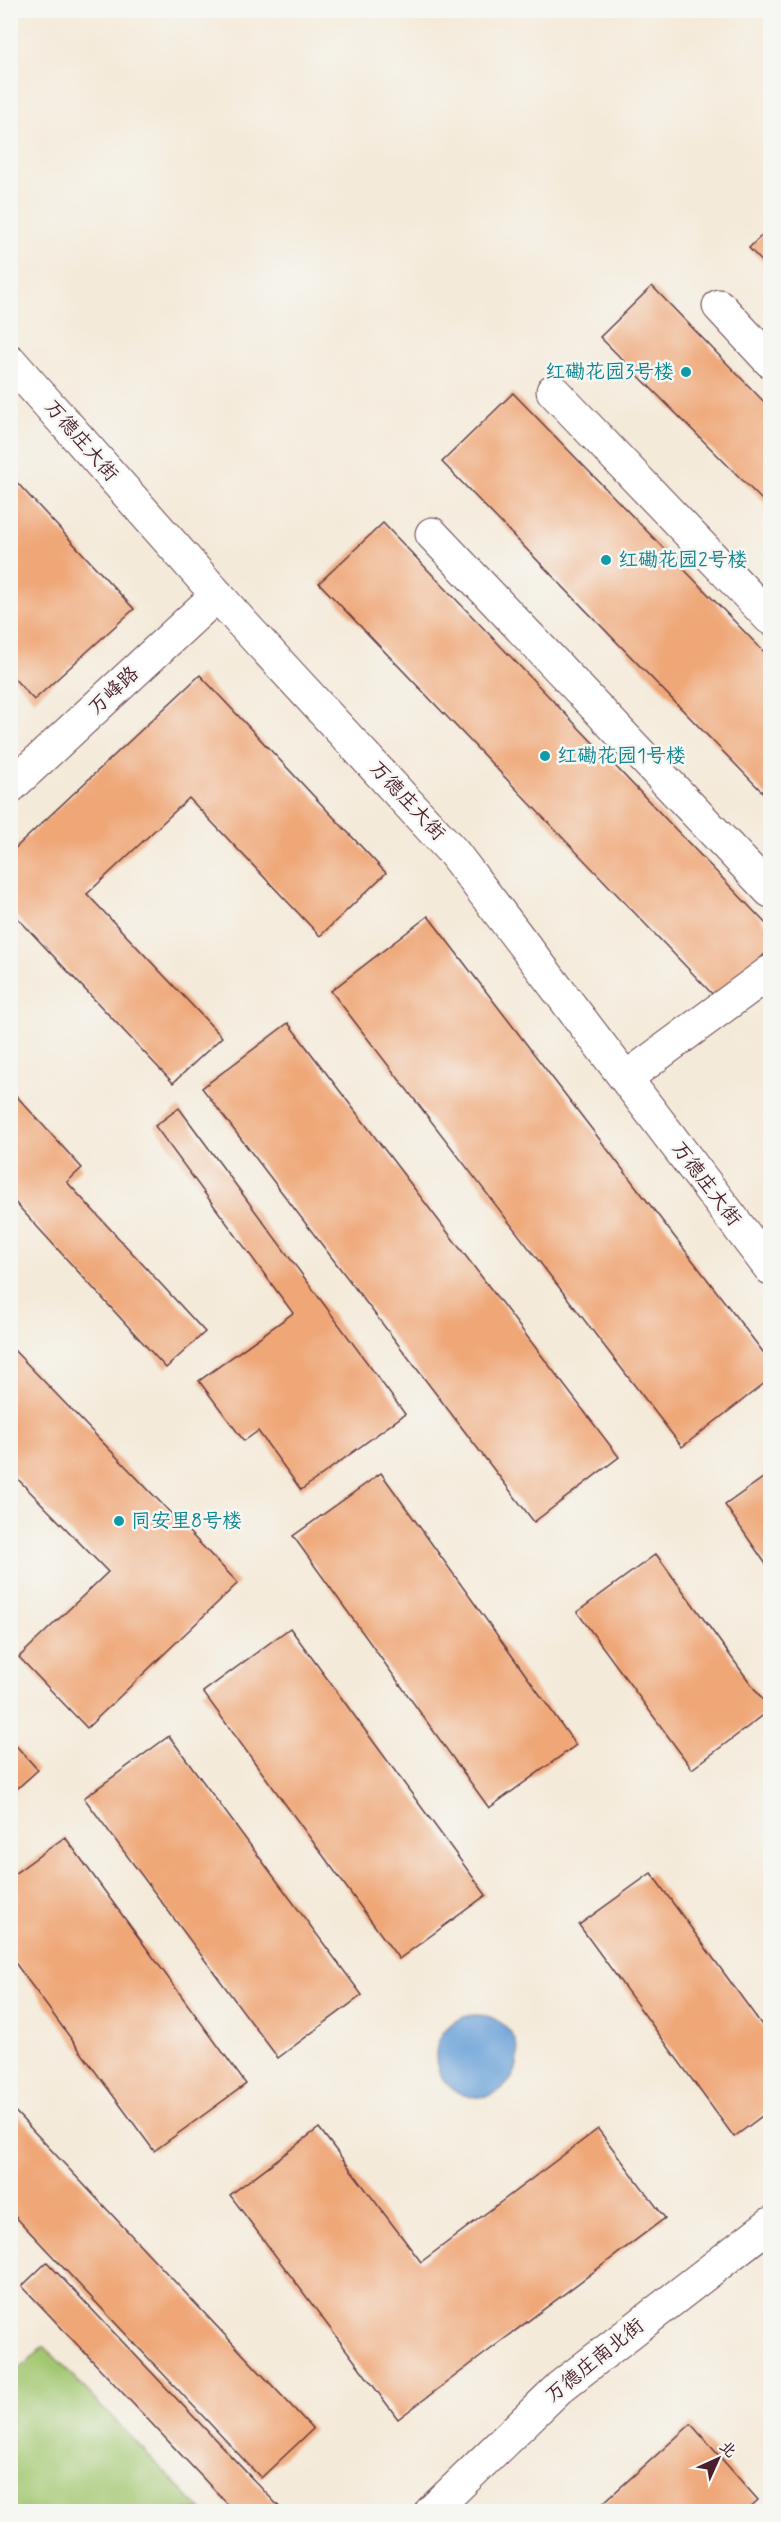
<svg xmlns="http://www.w3.org/2000/svg" width="781" height="2522" font-family="Mynerve,'LXGW WenKai TC',sans-serif">
	<style>
		.green { fill: #a3c771; stroke: #76734e; stroke-width: 1.5 }
		.water { fill: #6ba1d8; stroke: #5a6082; stroke-width: 1.5 }
		.building { fill: #efa778 }
		.lines { fill: none; stroke-linecap: round; stroke-linejoin: round }
		.minor-casing { stroke: #643d45; stroke-width: 35 }
		.minor { stroke: #fff; stroke-width: 33 }
		.culture-dot { fill: #0f9aa8; stroke: #f6f6f2; stroke-width: 2 }
		.labels { text-anchor: middle; dominant-baseline: central; stroke-width: 5; stroke-linejoin: round; paint-order: stroke }
		.culture-label { font-size: 20px; fill: #0d838f; stroke: #f6f6f2; text-anchor: start }
		.street-label { font-size: 20px; fill: #4a1f2b; stroke: #f6f6f2 }
	</style>
	<rect width="100%" height="100%" fill="#f6f6f2"/>
	<filter id="ink" filterUnits="userSpaceOnUse"><feTurbulence type="fractalNoise" baseFrequency=".0167" numOctaves="2"/><feDisplacementMap in="SourceGraphic" scale="12" xChannelSelector="R" yChannelSelector="G"/><feConvolveMatrix kernelMatrix="1 2 1 2 8 2 1 2 1" color-interpolation-filters="sRGB"/></filter>
	<filter id="wash" filterUnits="userSpaceOnUse"><feTurbulence type="fractalNoise" baseFrequency=".008" numOctaves="4" result="noise"/><feDisplacementMap in="SourceGraphic" scale="24" xChannelSelector="R" yChannelSelector="G"/><feGaussianBlur stdDeviation="1.35" result="paint"/><feColorMatrix in="noise" values="0 0 0 0 0 0 0 0 0 0 0 0 0 0 0 0 0 1.4 0 .05"/><feComposite in="paint" operator="in"/></filter>
	<g filter="url(#wash)">
		<rect width="100%" height="100%" fill="#f4ead9"/>
		<path class="green" d="M 44,2346 L 202,2511 L 11,2511 L 11,2377 Z"/>
		<circle class="water" cx="477" cy="2056" r="41"/>
		<g id="blocks">
			<g class="building">
				<path d="M 770,227 L 770,270 L 749,248 Z"/>
				<path d="M 652,286 L 770,408 L 770,508 L 600,337 Z"/>
				<path d="M 513,393 L 770,658 L 770,800 L 442,462 Z"/>
				<path d="M 10,475 L 134,609 L 34,700 L 10,674 L 10,609 L 13,607 L 10,604 Z"/>
				<path d="M 383,523 L 770,928 L 770,949 L 718,1000 L 319,583 Z"/>
				<path d="M 200,675 L 386,873 L 320,936 L 189,798 L 87,894 L 222,1037 L 173,1083 L 10,910 L 10,853 Z"/>
				<path d="M 428,916 L 770,1361 L 770,1379 L 682,1447 L 331,991 Z"/>
				<path d="M 288,1023 L 619,1457 L 534,1522 L 202,1088 Z"/>
				<path d="M 10,1089 L 82,1168 L 67,1182 L 205,1332 L 166,1368 L 10,1197 Z"/>
				<path d="M 179,1108 L 405,1414 L 301,1490 L 258,1431 L 244,1441 L 199,1381 L 293,1313 L 155,1126 Z"/>
				<path d="M 10,1346 L 238,1583 L 87,1728 L 19,1657 L 108,1572 L 10,1471 Z"/>
				<path d="M 381,1473 L 576,1745 L 489,1808 L 293,1536 Z"/>
				<path d="M 770,1473 L 770,1570 L 725,1505 Z"/>
				<path d="M 656,1554 L 770,1710 L 692,1769 L 577,1612 Z"/>
				<path d="M 290,1628 L 486,1895 L 399,1959 L 203,1692 Z"/>
				<path d="M 169,1736 L 362,1995 L 278,2058 L 84,1798 Z"/>
				<path d="M 10,1739 L 38,1770 L 10,1795 Z"/>
				<path d="M 65,1837 L 246,2084 L 154,2151 L 10,1956 L 10,1877 Z"/>
				<path d="M 651,1873 L 770,2036 L 770,2110 L 734,2137 L 579,1925 Z"/>
				<path d="M 10,2106 L 313,2429 L 261,2478 L 10,2211 Z"/>
				<path d="M 319,2128 L 421,2262 L 598,2129 L 665,2218 L 398,2419 L 230,2195 Z"/>
				<path d="M 47,2262 L 284,2512 L 235,2512 L 22,2286 Z"/>
				<path d="M 691,2424 L 758,2500 L 745,2512 L 593,2512 Z"/>
			</g>
		</g>
	</g>
	<g filter="url(#ink)">
		<use href="#blocks" fill-opacity="0" stroke="#643d45" stroke-width="1.5"/>
		<g class="lines">
			<defs>
				<g id="minor">
					<path d="M 719,306 L 770,361"/>
					<path d="M 10,361 L 242,623 L 453,852 L 770,1268"/>
					<path d="M 553,391 L 770,618"/>
					<path d="M 432,534 L 770,891"/>
					<path d="M 10,787 L 217,595"/>
					<path d="M 626,1078 L 770,972"/>
					<path d="M 431,2512 L 560,2387 L 770,2224"/>
				</g>
			</defs>
			<use href="#minor" class="minor-casing"/>
			<use href="#minor" class="minor"/>
		</g>
	</g>
	<g class="culture-dot">
		<circle cx="686" cy="372" r="6"/>
		<circle cx="606" cy="560" r="6"/>
		<circle cx="545" cy="756" r="6"/>
		<circle cx="119" cy="1521" r="6"/>
	</g>
	<g class="labels">
		<g class="culture-label">
			<text x="674" y="372" text-anchor="end">红磡花园3号楼</text>
			<text x="618" y="560">红磡花园2号楼</text>
			<text x="557" y="756">红磡花园1号楼</text>
			<text x="131" y="1521">同安里8号楼</text>
		</g>
		<g class="street-label">
			<text transform="translate(81 441) rotate(49)">万德庄大街</text>
			<text transform="translate(114 691) rotate(-43)">万峰路</text>
			<text transform="translate(407 801) rotate(47)">万德庄大街</text>
			<text transform="translate(706 1184) rotate(53)">万德庄大街</text>
			<text transform="translate(595 2361) rotate(-39)">万德庄南北街</text>
		</g>
	</g>
	<rect width="781" height="2522" fill="none" stroke="#f6f6f2" stroke-width="36"/>
	<g transform="translate(718 2459) rotate(45)" stroke="#f6f6f2" stroke-width="4.5" paint-order="stroke">
	<path d="M0-4.5L10 22L0 15L-10 22Z" fill="#4a1f2b"/>
	<text y="-9" font-size="16" font-weight="bold" text-anchor="middle" fill="#4a1f2b">北</text>
	</g>
</svg>
